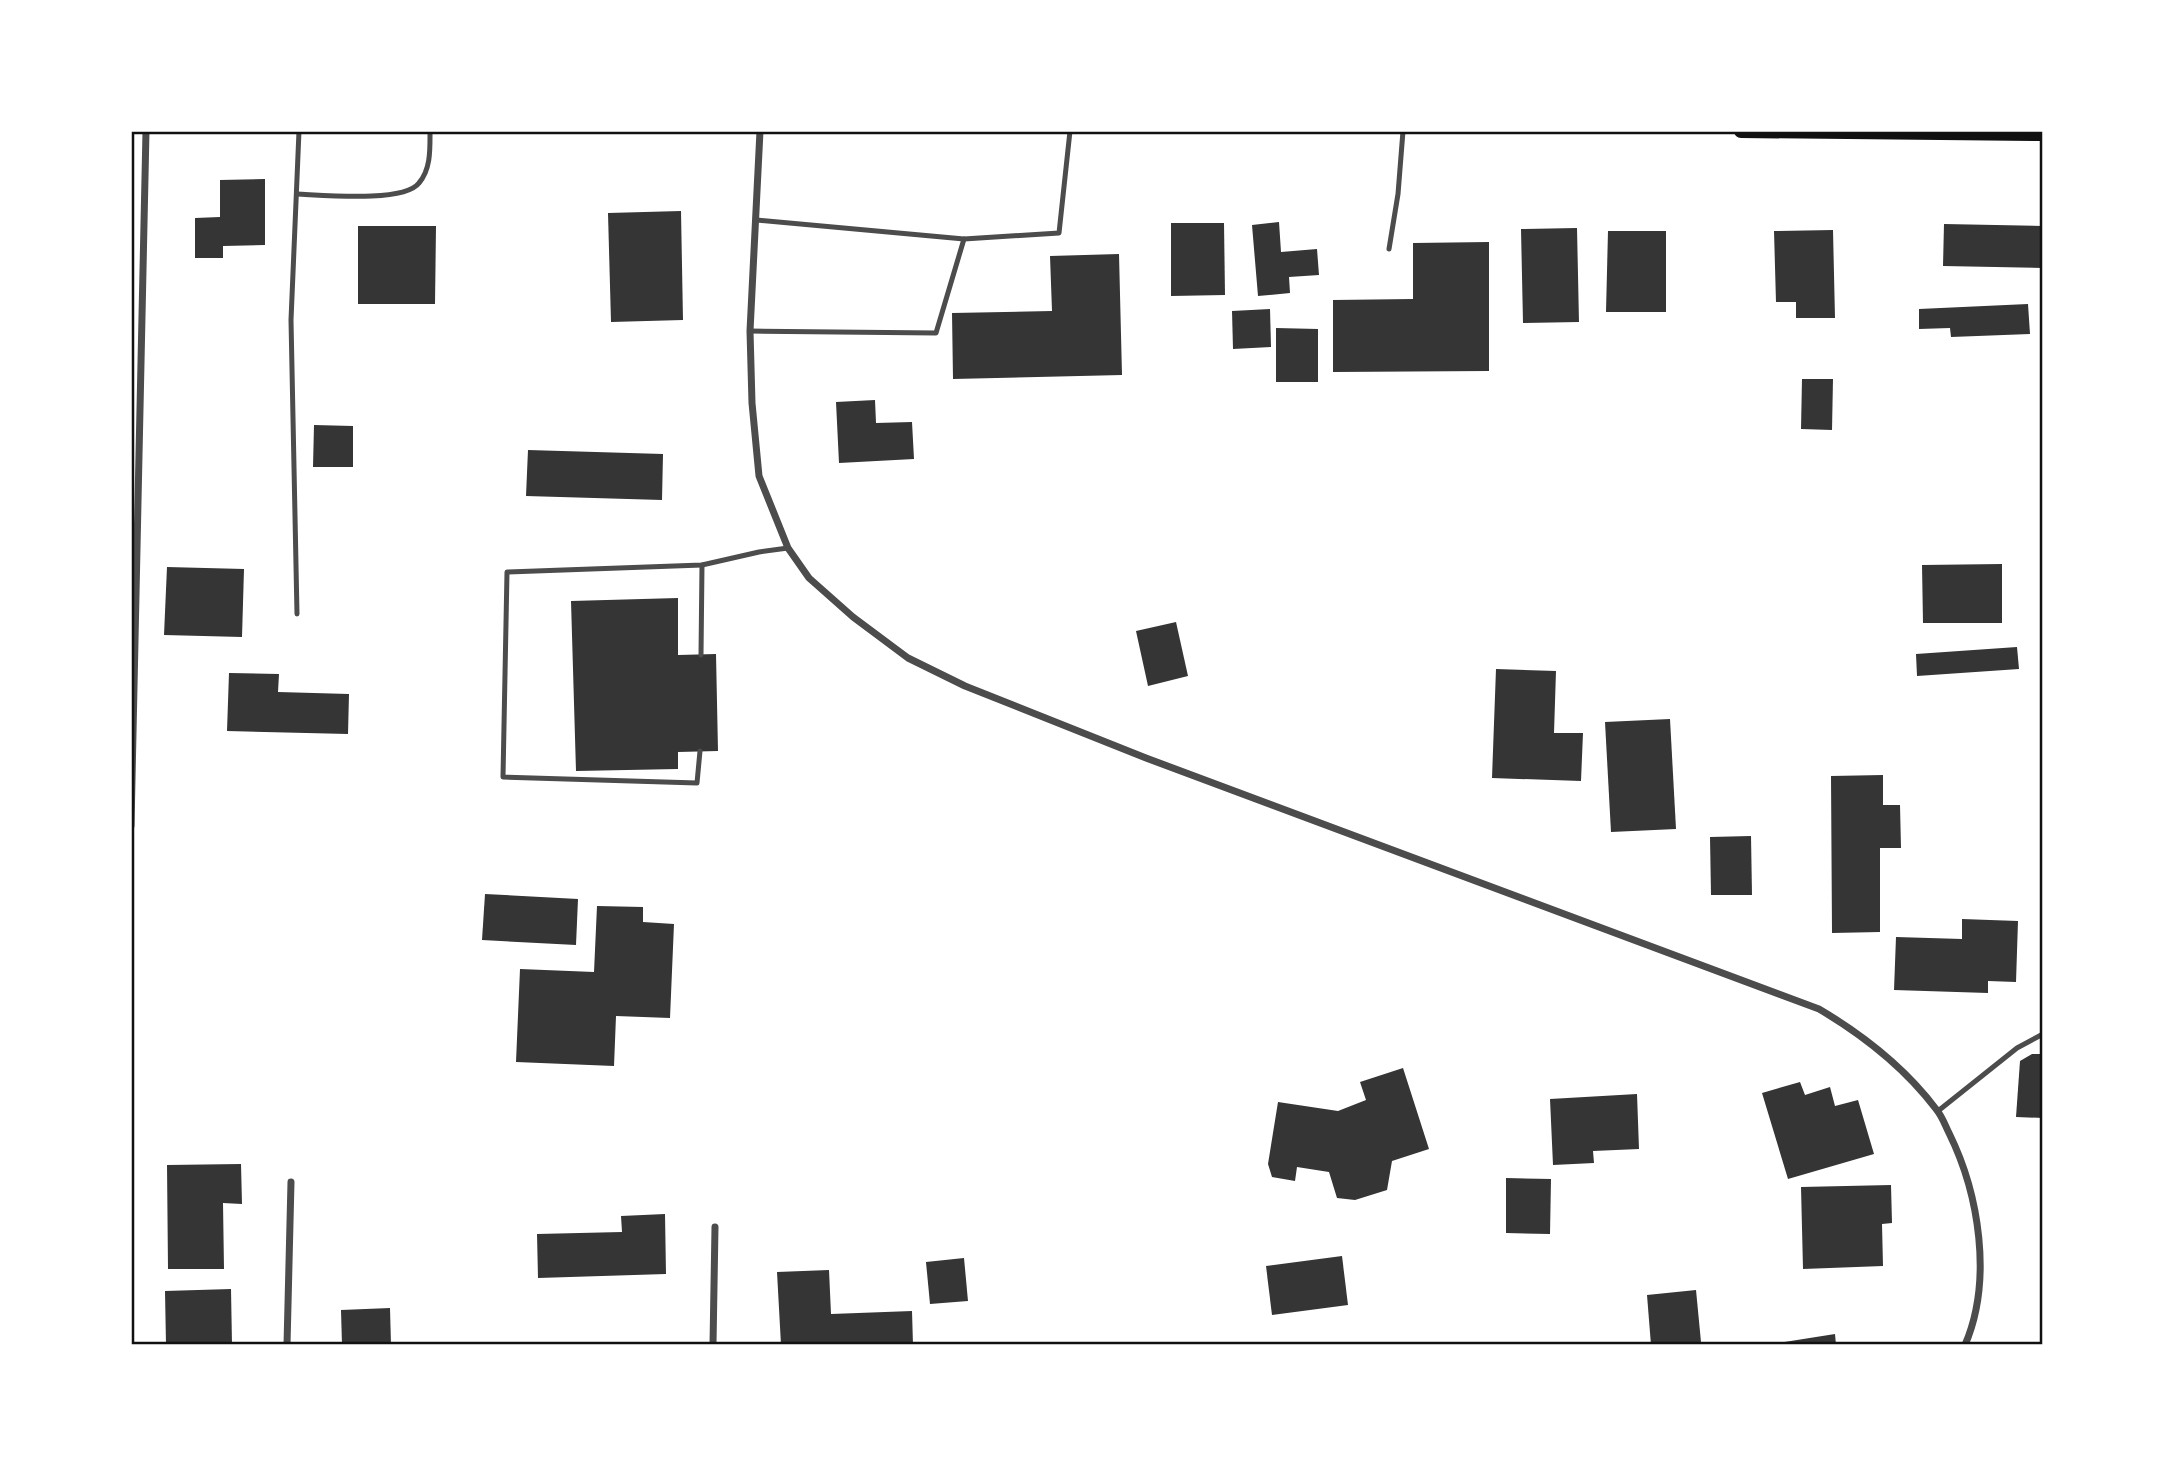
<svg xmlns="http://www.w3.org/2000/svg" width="2174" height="1476" font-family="'Nunito Sans',sans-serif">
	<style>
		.building { fill: #353535 }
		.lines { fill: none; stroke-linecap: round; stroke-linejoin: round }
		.service { stroke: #4c4c4c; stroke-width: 5 }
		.minor { stroke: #4c4c4c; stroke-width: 7 }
		.secondary { stroke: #111; stroke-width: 14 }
		.neatline { fill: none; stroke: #111; stroke-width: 2.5 }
	</style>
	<rect width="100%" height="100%" fill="#fff"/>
	<g class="building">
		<path d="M 265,179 L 265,245 L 223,246 L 223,258 L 195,258 L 195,218 L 220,217 L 220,180 Z"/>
		<path d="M 681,211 L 683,320 L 611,322 L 608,213 Z"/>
		<path d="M 1279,222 L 1281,252 L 1317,249 L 1319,275 L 1289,277 L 1290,293 L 1258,296 L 1252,225 Z"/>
		<path d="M 1171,223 L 1224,223 L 1225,295 L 1171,296 Z"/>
		<path d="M 1944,224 L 2043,226 L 2043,268 L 1943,266 Z"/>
		<path d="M 358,226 L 436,226 L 435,304 L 358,304 Z"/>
		<path d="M 1577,228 L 1579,322 L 1523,323 L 1521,229 Z"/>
		<path d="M 1833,230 L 1835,318 L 1796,318 L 1796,302 L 1776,302 L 1774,231 Z"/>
		<path d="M 1608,231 L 1666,231 L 1666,312 L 1606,312 Z"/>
		<path d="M 1489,242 L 1489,371 L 1333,372 L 1333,300 L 1413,299 L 1413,243 Z"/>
		<path d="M 1119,254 L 1122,375 L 953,379 L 952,313 L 1052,311 L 1050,256 Z"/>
		<path d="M 2028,304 L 2030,334 L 1951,337 L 1950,328 L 1919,329 L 1919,309 Z"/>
		<path d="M 1270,309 L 1271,347 L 1233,349 L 1232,311 Z"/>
		<path d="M 1276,328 L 1318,329 L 1318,382 L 1276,382 Z"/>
		<path d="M 1802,379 L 1833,379 L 1832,430 L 1801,429 Z"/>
		<path d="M 875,400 L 876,423 L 912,422 L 914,459 L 839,463 L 836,402 Z"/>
		<path d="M 314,425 L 353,426 L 353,467 L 313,467 Z"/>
		<path d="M 528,450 L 663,454 L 662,500 L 526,496 Z"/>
		<path d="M 2002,564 L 2002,623 L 1923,623 L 1922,565 Z"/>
		<path d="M 167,567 L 244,569 L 242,637 L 164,635 Z"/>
		<path d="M 678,598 L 678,655 L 716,654 L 718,751 L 678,752 L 678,769 L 576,771 L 571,601 Z"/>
		<path d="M 1176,622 L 1188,676 L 1148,686 L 1136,631 Z"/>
		<path d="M 2017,647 L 2019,669 L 1917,676 L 1916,654 Z"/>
		<path d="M 1496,669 L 1556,671 L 1554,733 L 1583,733 L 1581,781 L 1492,778 Z"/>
		<path d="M 229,673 L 279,674 L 278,692 L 349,694 L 348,734 L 227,731 Z"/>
		<path d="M 1670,719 L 1676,829 L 1611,832 L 1605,722 Z"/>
		<path d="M 1883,775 L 1883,805 L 1900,805 L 1901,848 L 1880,848 L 1880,932 L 1832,933 L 1831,776 Z"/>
		<path d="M 1751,836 L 1752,895 L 1711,895 L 1710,837 Z"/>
		<path d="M 485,894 L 578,899 L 576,945 L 482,940 Z"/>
		<path d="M 597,906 L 643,907 L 643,922 L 674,924 L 670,1018 L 616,1016 L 614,1066 L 516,1062 L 520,969 L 594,972 Z"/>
		<path d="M 1962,919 L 2018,921 L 2016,982 L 1988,981 L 1988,993 L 1894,990 L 1896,937 L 1962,939 Z"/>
		<path d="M 2032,1054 L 2043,1054 L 2043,1118 L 2016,1117 L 2020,1061 Z"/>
		<path d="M 1403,1068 L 1429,1149 L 1392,1161 L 1387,1190 L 1355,1200 L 1337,1198 L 1329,1172 L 1297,1167 L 1295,1181 L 1272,1177 L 1268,1164 L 1278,1102 L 1338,1111 L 1366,1100 L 1360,1082 Z"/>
		<path d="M 1800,1082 L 1805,1095 L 1830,1087 L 1835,1106 L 1858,1100 L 1874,1154 L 1788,1179 L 1762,1093 Z"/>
		<path d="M 1637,1094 L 1639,1149 L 1593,1151 L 1594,1163 L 1553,1165 L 1550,1099 Z"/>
		<path d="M 241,1164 L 242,1204 L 223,1203 L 224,1269 L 168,1269 L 167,1165 Z"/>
		<path d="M 1506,1178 L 1551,1179 L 1550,1234 L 1506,1233 Z"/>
		<path d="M 1891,1185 L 1892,1223 L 1882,1224 L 1883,1266 L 1803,1269 L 1801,1187 Z"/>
		<path d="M 665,1214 L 666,1274 L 538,1278 L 537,1234 L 622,1232 L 621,1216 Z"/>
		<path d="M 1342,1256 L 1348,1305 L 1272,1315 L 1266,1266 Z"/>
		<path d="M 964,1258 L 968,1301 L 930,1304 L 926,1262 Z"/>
		<path d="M 829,1270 L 831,1314 L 912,1311 L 913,1345 L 781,1345 L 777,1272 Z"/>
		<path d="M 231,1289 L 232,1345 L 166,1345 L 165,1291 Z"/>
		<path d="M 1696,1290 L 1701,1342 L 1651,1345 L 1647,1295 Z"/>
		<path d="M 390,1308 L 391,1345 L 342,1345 L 341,1310 Z"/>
		<path d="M 1835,1334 L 1836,1345 L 1778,1345 L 1778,1343 Z"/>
	</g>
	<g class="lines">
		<g class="service">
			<path d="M 297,194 C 322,195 404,203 419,183 C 431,169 430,149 430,131"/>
			<path d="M 964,239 L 1059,233 L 1070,131"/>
			<path d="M 1389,249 L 1398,194 L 1403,131"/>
			<path d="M 750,331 L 936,333 L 964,239 L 757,220"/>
			<path d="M 297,614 L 291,320 L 299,131"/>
			<path d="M 701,655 L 702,565"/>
			<path d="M 700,751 L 697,783 L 503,777 L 507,572 L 702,565 L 759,552 L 788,548"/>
			<path d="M 1938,1111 L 2017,1048 L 2043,1034"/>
		</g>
		<g class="minor">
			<path d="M 760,131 L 750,331 L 752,403 L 759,476 L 788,548 L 809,578 L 853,617 L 908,658 L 965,686 L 1146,758 L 1819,1009 C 1863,1035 1905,1068 1936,1109 C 1942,1116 1945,1125 1949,1133 C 1979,1194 1993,1280 1965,1345"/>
			<path d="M 131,826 L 146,131"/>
			<path d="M 287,1345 L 291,1182"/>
			<path d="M 713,1345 L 715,1227"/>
		</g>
		<path class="secondary" d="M 1741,131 L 2043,134"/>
	</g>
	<rect width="2174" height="1476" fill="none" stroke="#ffffff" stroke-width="266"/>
	<rect x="133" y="133" width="1908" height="1210" class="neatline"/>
</svg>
